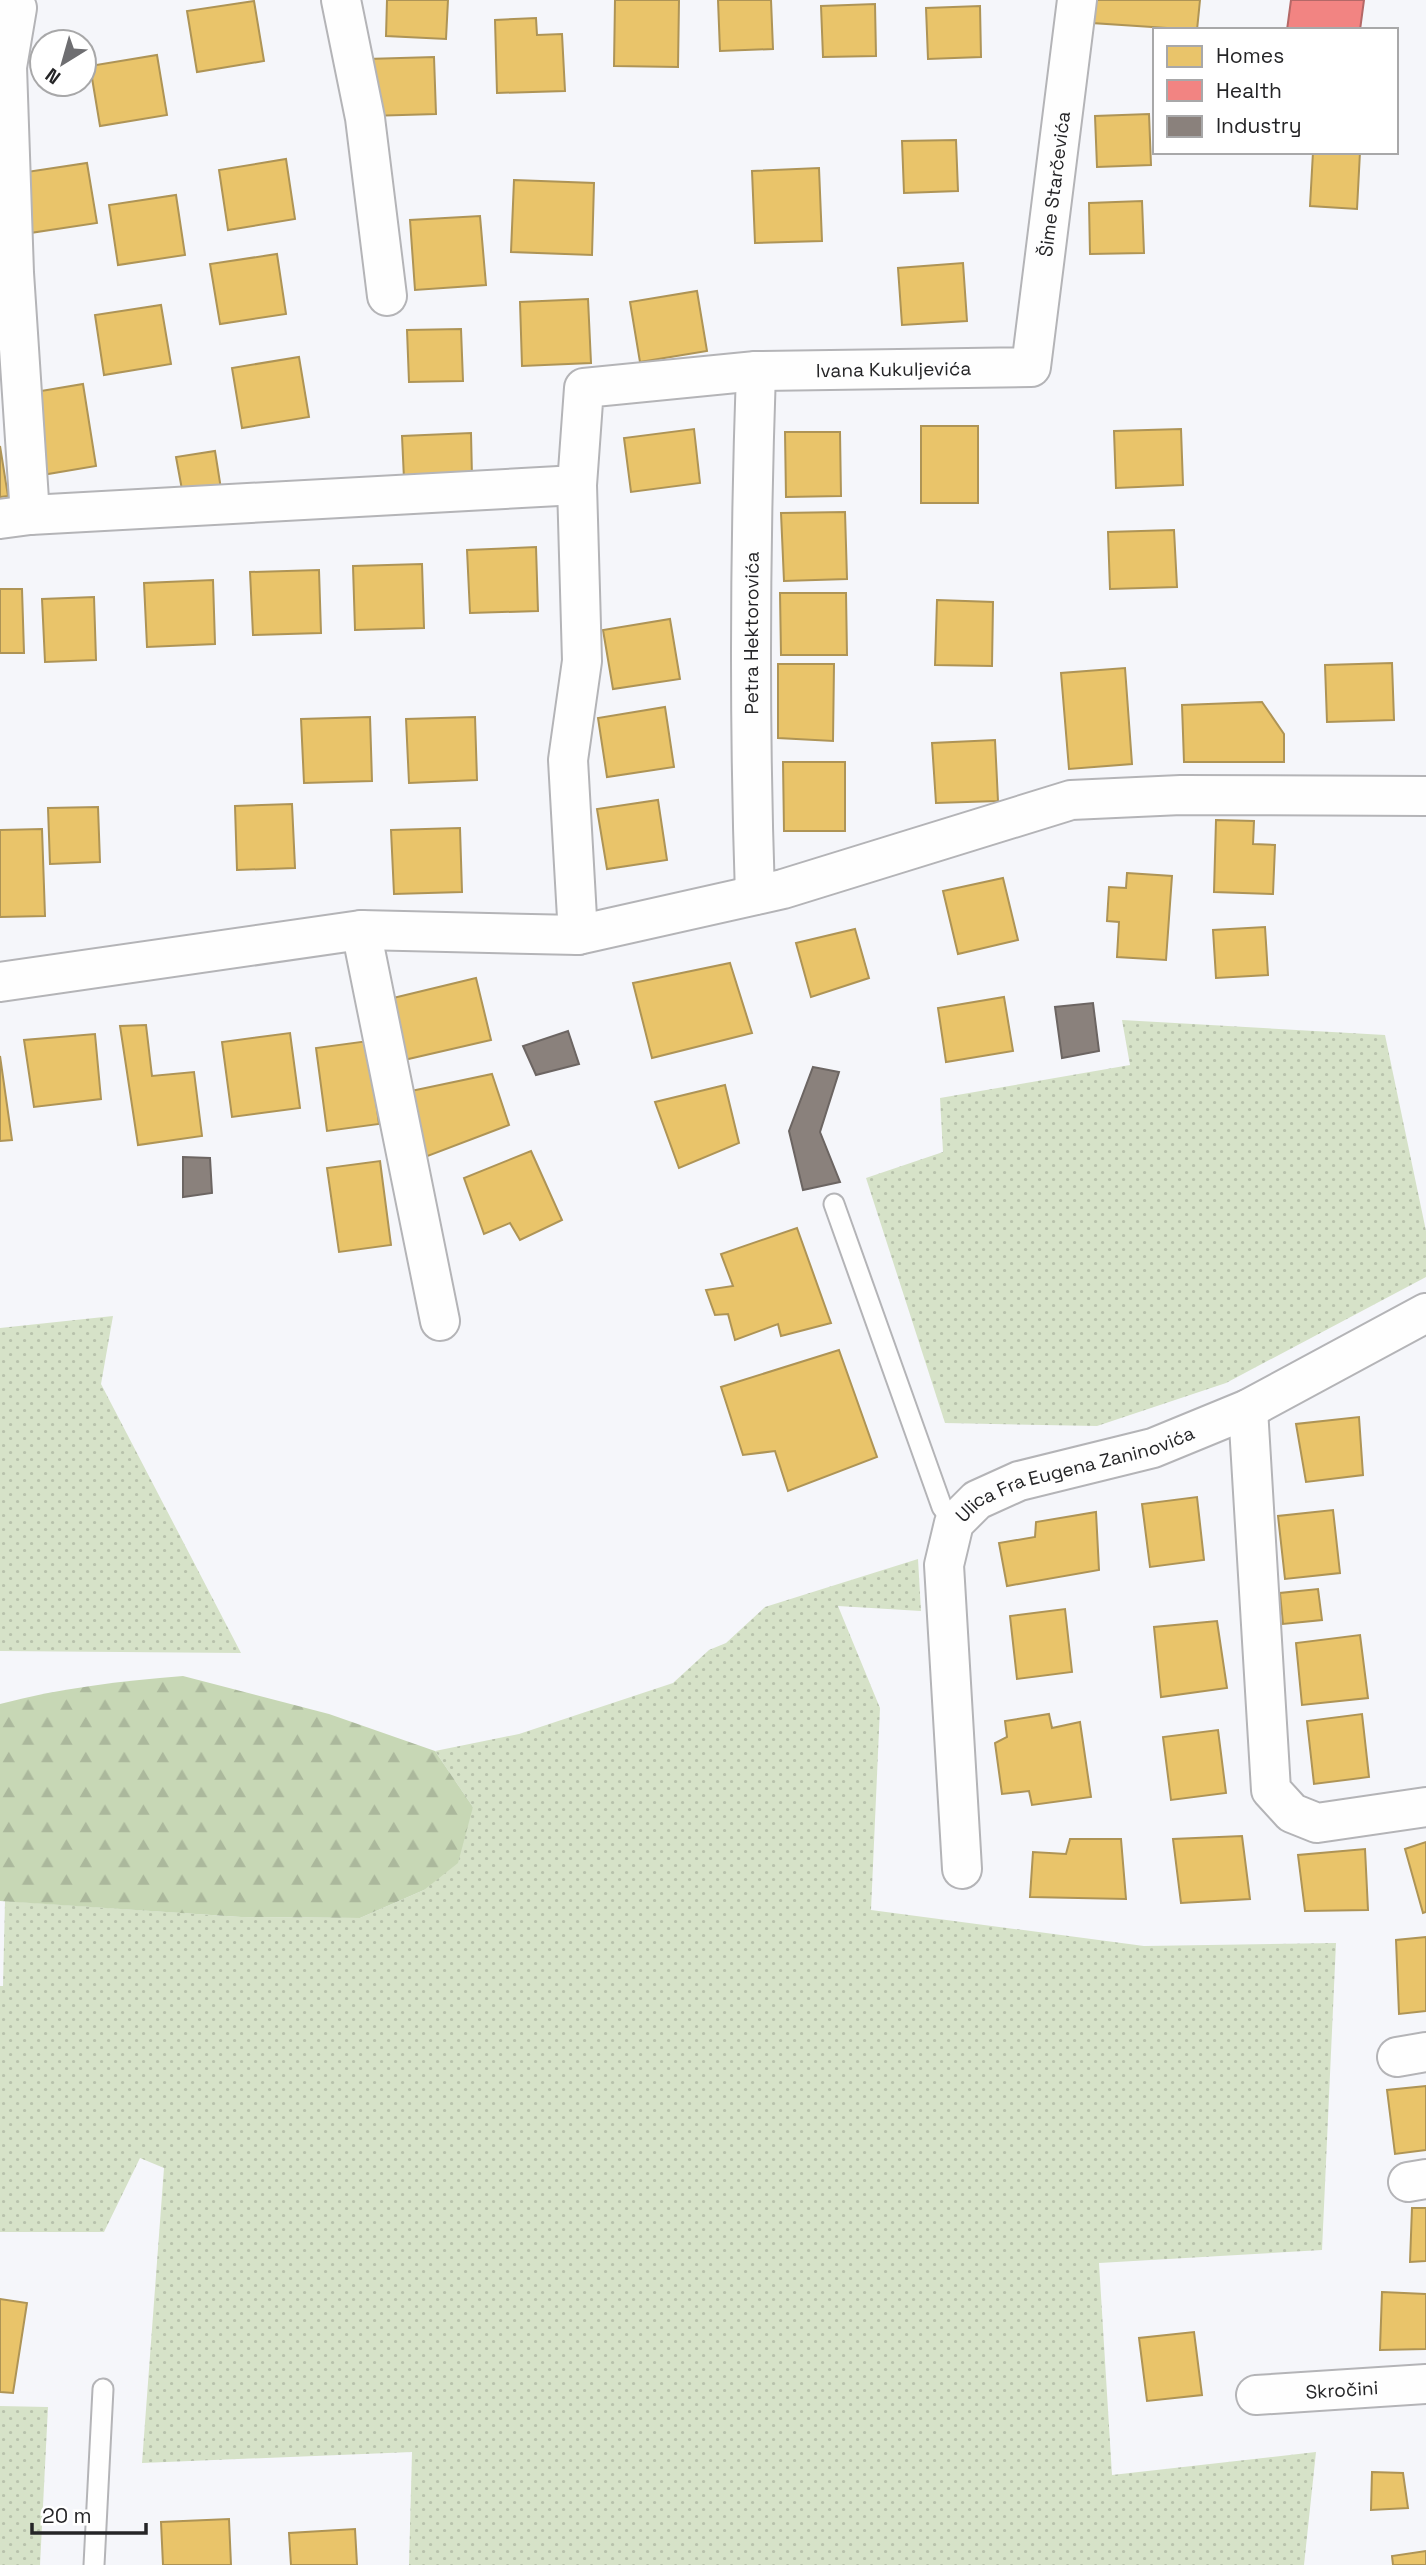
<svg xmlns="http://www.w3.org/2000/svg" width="1426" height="2565" font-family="'Space Grotesk',sans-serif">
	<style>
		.grass { fill: url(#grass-dots) }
		.forest { fill: url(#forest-firs) }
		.homes { fill: #e9c46a; stroke: #ae9456; stroke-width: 2 }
		.health { fill: #f28482; stroke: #b46867; stroke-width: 2 }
		.industry { fill: #8a817c; stroke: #6c6562; stroke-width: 2 }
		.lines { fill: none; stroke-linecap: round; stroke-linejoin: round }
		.lane-casing { stroke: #b4b4b7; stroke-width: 23 }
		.street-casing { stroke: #b4b4b7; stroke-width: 42 }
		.lane { stroke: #fefefe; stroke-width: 19 }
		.street { stroke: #fefefe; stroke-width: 38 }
		.labels { text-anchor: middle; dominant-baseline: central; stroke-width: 7; stroke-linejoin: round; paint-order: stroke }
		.street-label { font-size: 19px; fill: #252527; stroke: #fff }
	</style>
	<defs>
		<pattern id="grass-dots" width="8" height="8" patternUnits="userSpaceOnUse" patternTransform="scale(1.75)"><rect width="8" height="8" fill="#d6e2c8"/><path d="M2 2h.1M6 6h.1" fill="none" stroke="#b8c2ac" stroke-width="1.8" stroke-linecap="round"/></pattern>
		<pattern id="forest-firs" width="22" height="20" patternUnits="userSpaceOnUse" patternTransform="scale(1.75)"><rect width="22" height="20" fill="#c7d7b5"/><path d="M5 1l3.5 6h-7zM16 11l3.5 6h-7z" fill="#abb89c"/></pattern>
	</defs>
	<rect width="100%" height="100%" fill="#f5f6fa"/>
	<g class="grass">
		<path d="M 1122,1020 L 1385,1035 L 1426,1231 L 1426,1277 L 1226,1383 L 1097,1426 L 945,1423 L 866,1178 L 943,1152 L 940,1098 L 1130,1065 Z"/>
		<path d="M 113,1316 L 101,1384 L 241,1653 L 0,1651 L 0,1328 Z"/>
		<path d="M 918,1559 L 921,1611 L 838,1606 L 880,1708 L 871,1910 L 1144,1946 L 1336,1943 L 1322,2250 L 1099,2263 L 1112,2475 L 1316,2452 L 1304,2565 L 409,2565 L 412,2452 L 142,2463 L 164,2168 L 140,2158 L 104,2232 L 0,2232 L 0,1986 L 3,1986 L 5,1901 L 241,1917 L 360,1918 L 424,1890 L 473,1807 L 435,1751 L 519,1734 L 673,1683 L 709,1650 L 726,1643 L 765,1607 Z"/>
		<path d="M 0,2406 L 48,2407 L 40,2565 L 0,2565 Z"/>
	</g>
	<path class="forest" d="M 183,1676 L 329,1714 L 435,1751 L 473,1807 L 458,1863 L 424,1890 L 360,1918 L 241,1917 L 0,1901 L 0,1704 C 60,1688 121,1681 183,1676 Z"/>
	<g class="homes">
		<path d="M 387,0 L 448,0 L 446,39 L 386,36 Z"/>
		<path d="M 615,0 L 679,0 L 678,67 L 614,66 Z"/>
		<path d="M 718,0 L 771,0 L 773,49 L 720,51 Z"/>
		<path d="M 1094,0 L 1200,0 L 1197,30 L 1092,23 Z"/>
		<path d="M 254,1 L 264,61 L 197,72 L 187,11 Z"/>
		<path d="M 875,4 L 876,56 L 823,57 L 821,6 Z"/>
		<path d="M 980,6 L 981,57 L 928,59 L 926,8 Z"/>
		<path d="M 536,18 L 537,35 L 562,34 L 565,91 L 497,93 L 495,20 Z"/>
		<path d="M 157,55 L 167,115 L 100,126 L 90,66 Z"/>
		<path d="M 434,57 L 436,114 L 369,116 L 367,59 Z"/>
		<path d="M 1149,114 L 1151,165 L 1097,167 L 1095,116 Z"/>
		<path d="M 956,140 L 958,191 L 904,193 L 902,141 Z"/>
		<path d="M 1313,152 L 1360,152 L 1357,209 L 1310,206 Z"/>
		<path d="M 286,159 L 295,219 L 228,230 L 219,170 Z"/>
		<path d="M 87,163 L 97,223 L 30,233 L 20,173 Z"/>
		<path d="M 819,168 L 822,241 L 755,243 L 752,171 Z"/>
		<path d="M 514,180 L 594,183 L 592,255 L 511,252 Z"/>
		<path d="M 176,195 L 185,255 L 118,265 L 109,205 Z"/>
		<path d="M 1142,201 L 1144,253 L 1090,254 L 1089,203 Z"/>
		<path d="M 480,216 L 486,285 L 415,290 L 410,220 Z"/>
		<path d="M 277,254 L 286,314 L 220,324 L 210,264 Z"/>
		<path d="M 963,263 L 967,321 L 902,325 L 898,268 Z"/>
		<path d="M 697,291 L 707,351 L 640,362 L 630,302 Z"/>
		<path d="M 588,299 L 591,363 L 522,366 L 520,302 Z"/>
		<path d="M 161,305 L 171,364 L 104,375 L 95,315 Z"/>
		<path d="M 461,329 L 463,381 L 409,382 L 407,330 Z"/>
		<path d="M 299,357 L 309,417 L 242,428 L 232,368 Z"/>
		<path d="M 83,384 L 96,466 L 42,475 L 29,393 Z"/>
		<rect x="921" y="426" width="57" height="77"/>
		<path d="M 694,429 L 700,483 L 631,492 L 624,438 Z"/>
		<path d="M 1181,429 L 1183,485 L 1116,488 L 1114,431 Z"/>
		<path d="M 785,432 L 840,432 L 841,496 L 786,497 Z"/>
		<path d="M 471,433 L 472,477 L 404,479 L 402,436 Z"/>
		<path d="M 0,446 L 8,496 L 0,497 Z"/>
		<path d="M 215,451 L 221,489 L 183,495 L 176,457 Z"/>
		<path d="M 845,512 L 847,579 L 784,581 L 781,513 Z"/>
		<path d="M 1174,530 L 1177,587 L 1110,589 L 1108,532 Z"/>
		<path d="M 536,547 L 538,611 L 470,613 L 467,550 Z"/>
		<path d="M 422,564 L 424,628 L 355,630 L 353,566 Z"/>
		<path d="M 319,570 L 321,633 L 253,635 L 250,572 Z"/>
		<path d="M 213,580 L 215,644 L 147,647 L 144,583 Z"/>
		<path d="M 0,589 L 22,589 L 24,653 L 0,653 Z"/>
		<path d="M 780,593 L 846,593 L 847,655 L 781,655 Z"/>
		<path d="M 94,597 L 96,660 L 45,662 L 42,599 Z"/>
		<path d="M 937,600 L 993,602 L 992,666 L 935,665 Z"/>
		<path d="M 670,619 L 680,679 L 613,689 L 603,630 Z"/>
		<path d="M 1392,663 L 1394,720 L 1327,722 L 1325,665 Z"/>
		<path d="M 778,664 L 834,664 L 833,741 L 778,738 Z"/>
		<path d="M 1125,668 L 1132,764 L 1069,769 L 1061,673 Z"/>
		<path d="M 1262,702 L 1284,734 L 1284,762 L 1184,762 L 1182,705 Z"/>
		<path d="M 665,707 L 674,767 L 607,777 L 598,718 Z"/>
		<path d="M 370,717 L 372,781 L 304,783 L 301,719 Z"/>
		<path d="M 475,717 L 477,780 L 409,783 L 406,719 Z"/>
		<path d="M 995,740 L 998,801 L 936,803 L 932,743 Z"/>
		<path d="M 783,762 L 845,762 L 845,831 L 784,831 Z"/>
		<path d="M 658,800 L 667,860 L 607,869 L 597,809 Z"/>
		<path d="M 292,804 L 295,868 L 237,870 L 235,806 Z"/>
		<path d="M 98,807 L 100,862 L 50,864 L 48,808 Z"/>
		<path d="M 1216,820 L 1254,821 L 1253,844 L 1275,845 L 1273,894 L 1214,892 Z"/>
		<path d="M 460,828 L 462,892 L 394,894 L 391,830 Z"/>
		<path d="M 42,829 L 45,916 L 0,917 L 0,830 Z"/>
		<path d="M 1127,873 L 1172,876 L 1166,960 L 1117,957 L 1119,922 L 1107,921 L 1109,887 L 1126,888 Z"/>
		<path d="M 1003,878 L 1018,940 L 958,954 L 943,891 Z"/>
		<path d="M 1265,927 L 1268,975 L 1216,978 L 1213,930 Z"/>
		<path d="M 855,929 L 869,978 L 811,997 L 796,943 Z"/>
		<path d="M 730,963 L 752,1033 L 652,1058 L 633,983 Z"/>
		<path d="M 476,978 L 491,1040 L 404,1060 L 389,999 Z"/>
		<path d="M 1004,997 L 1013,1051 L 946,1062 L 938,1008 Z"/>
		<path d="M 146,1025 L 152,1076 L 194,1072 L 202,1136 L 138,1145 L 120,1026 Z"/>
		<path d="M 290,1033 L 300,1108 L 232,1117 L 222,1042 Z"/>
		<path d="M 95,1034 L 101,1099 L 34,1107 L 24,1040 Z"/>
		<path d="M 368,1041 L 379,1124 L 327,1131 L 316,1048 Z"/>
		<path d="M 0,1056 L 12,1140 L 0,1141 Z"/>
		<path d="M 492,1074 L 509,1125 L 425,1157 L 411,1091 Z"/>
		<path d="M 725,1085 L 739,1143 L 679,1168 L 655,1102 Z"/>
		<path d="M 531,1151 L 562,1220 L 520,1240 L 510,1223 L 484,1234 L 464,1178 Z"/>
		<path d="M 380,1161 L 391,1245 L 339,1252 L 327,1168 Z"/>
		<path d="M 797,1228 L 831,1323 L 781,1336 L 778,1324 L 735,1340 L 728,1314 L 715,1315 L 706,1290 L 733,1286 L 721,1254 Z"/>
		<path d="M 839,1350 L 877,1457 L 788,1491 L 775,1451 L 743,1455 L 721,1387 Z"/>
		<path d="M 1359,1417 L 1363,1475 L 1306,1482 L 1296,1424 Z"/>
		<path d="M 1197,1497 L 1204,1560 L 1150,1567 L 1142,1504 Z"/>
		<path d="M 1333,1510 L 1340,1573 L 1285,1579 L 1278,1516 Z"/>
		<path d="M 1096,1512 L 1099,1570 L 1007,1586 L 999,1543 L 1035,1537 L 1036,1522 Z"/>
		<path d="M 1318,1589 L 1322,1620 L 1283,1624 L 1280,1593 Z"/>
		<path d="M 1065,1609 L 1072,1672 L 1017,1679 L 1010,1616 Z"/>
		<path d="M 1217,1621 L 1227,1688 L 1161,1697 L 1154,1627 Z"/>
		<path d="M 1360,1635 L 1368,1698 L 1302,1705 L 1296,1643 Z"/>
		<path d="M 1049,1714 L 1052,1728 L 1080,1722 L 1091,1797 L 1032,1805 L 1029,1791 L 1002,1794 L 995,1743 L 1007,1737 L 1005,1721 Z"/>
		<path d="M 1362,1714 L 1369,1777 L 1314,1784 L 1307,1721 Z"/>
		<path d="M 1218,1730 L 1226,1793 L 1171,1800 L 1163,1737 Z"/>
		<path d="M 1242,1836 L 1250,1899 L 1181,1903 L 1173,1839 Z"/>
		<path d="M 1070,1839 L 1121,1839 L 1126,1899 L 1030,1897 L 1033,1852 L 1066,1854 Z"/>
		<path d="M 1426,1842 L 1426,1912 L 1423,1913 L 1405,1849 Z"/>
		<path d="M 1365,1849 L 1368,1910 L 1305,1911 L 1298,1855 Z"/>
		<path d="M 1426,1937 L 1426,2011 L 1399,2014 L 1396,1940 Z"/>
		<path d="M 1426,2086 L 1426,2150 L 1395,2154 L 1387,2090 Z"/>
		<path d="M 1412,2208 L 1426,2208 L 1426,2261 L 1410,2262 Z"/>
		<path d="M 1382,2292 L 1426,2294 L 1426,2349 L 1380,2350 Z"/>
		<path d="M 0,2299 L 27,2303 L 13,2393 L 0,2392 Z"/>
		<path d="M 1194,2332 L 1202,2395 L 1147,2401 L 1139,2338 Z"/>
		<path d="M 1372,2472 L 1403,2473 L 1408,2508 L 1371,2510 Z"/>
		<path d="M 229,2519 L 231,2565 L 163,2565 L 161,2522 Z"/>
		<path d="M 355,2529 L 357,2565 L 291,2565 L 289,2533 Z"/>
		<path d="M 1426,2551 L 1426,2565 L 1393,2565 L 1392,2556 Z"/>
	</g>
	<path class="health" d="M 1291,0 L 1364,0 L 1360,30 L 1287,30 Z"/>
	<g class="industry">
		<path d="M 1093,1003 L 1099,1051 L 1062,1058 L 1055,1007 Z"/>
		<path d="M 568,1031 L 579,1064 L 536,1075 L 523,1046 Z"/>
		<path d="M 813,1067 L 839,1072 L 820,1132 L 840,1182 L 803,1190 L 789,1131 Z"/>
		<path d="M 183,1157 L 210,1158 L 212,1193 L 183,1197 Z"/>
	</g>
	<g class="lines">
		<defs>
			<g id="lane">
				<path d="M 834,1204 L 942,1507 L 954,1523"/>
				<path d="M 94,2565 L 103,2389"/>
			</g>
			<g id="street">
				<path d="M 341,0 L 365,118 L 387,296"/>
				<path d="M 17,8 L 7,67 L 14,273 L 30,515"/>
				<path d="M 0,519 L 30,515 L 577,485"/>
				<path id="s1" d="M 755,895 C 749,720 750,546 756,371"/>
				<path d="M 361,930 L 440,1321"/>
				<path id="s2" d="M 578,935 L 568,760 L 582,661 L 577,485 L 584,388 L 756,371 L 1031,367 L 1077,0"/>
				<path d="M 0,982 L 361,930 L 578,935 L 783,889 L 1071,800 L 1181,795 L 1426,796"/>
				<path d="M 1248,1409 L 1271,1790 L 1292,1813 L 1317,1823 L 1426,1807"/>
				<path id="s3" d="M 962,1869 L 944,1565 L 954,1523 L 977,1500 L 1019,1481 L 1153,1448 L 1248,1409 L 1426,1313"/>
				<path d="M 1397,2057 L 1426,2052"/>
				<path d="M 1408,2182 L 1426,2179"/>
				<path id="s4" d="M 1256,2395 L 1426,2384"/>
			</g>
		</defs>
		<use href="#lane" class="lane-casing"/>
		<use href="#street" class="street-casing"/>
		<use href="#lane" class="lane"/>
		<use href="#street" class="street"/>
	</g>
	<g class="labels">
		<g class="street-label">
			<text stroke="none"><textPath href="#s2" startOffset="1181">Šime Starčevića</textPath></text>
			<text stroke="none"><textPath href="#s2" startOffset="859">Ivana Kukuljevića</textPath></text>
			<text stroke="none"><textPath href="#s1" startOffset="262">Petra Hektorovića</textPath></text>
			<text stroke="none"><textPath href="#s3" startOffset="481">Ulica Fra Eugena Zaninovića</textPath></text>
			<text stroke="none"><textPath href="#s4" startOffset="86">Skročini</textPath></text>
		</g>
	</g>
	<rect x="1153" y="28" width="245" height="126" fill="#ffffff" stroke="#a8a8a9" stroke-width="2"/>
	<rect x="1167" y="46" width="35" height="21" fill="#e9c46a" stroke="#a8a8a9" stroke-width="2"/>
	<text x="1216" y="63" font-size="21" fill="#252527">Homes</text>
	<rect x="1167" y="80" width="35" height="21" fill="#f28482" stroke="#a8a8a9" stroke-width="2"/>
	<text x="1216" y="98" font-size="21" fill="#252527">Health</text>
	<rect x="1167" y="116" width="35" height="21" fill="#8a817c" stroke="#a8a8a9" stroke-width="2"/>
	<text x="1216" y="133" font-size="21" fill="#252527">Industry</text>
	<g transform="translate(63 63) rotate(217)"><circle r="33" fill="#ffffff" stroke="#a8a8a9" stroke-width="2"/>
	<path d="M0-5L12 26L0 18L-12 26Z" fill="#6e6e71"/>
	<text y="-10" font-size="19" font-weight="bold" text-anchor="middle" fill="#252527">N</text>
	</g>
	<path d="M32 2523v10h114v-10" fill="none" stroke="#252527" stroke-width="3.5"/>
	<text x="42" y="2523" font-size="21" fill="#252527" stroke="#ffffff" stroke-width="5" paint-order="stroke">20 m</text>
</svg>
